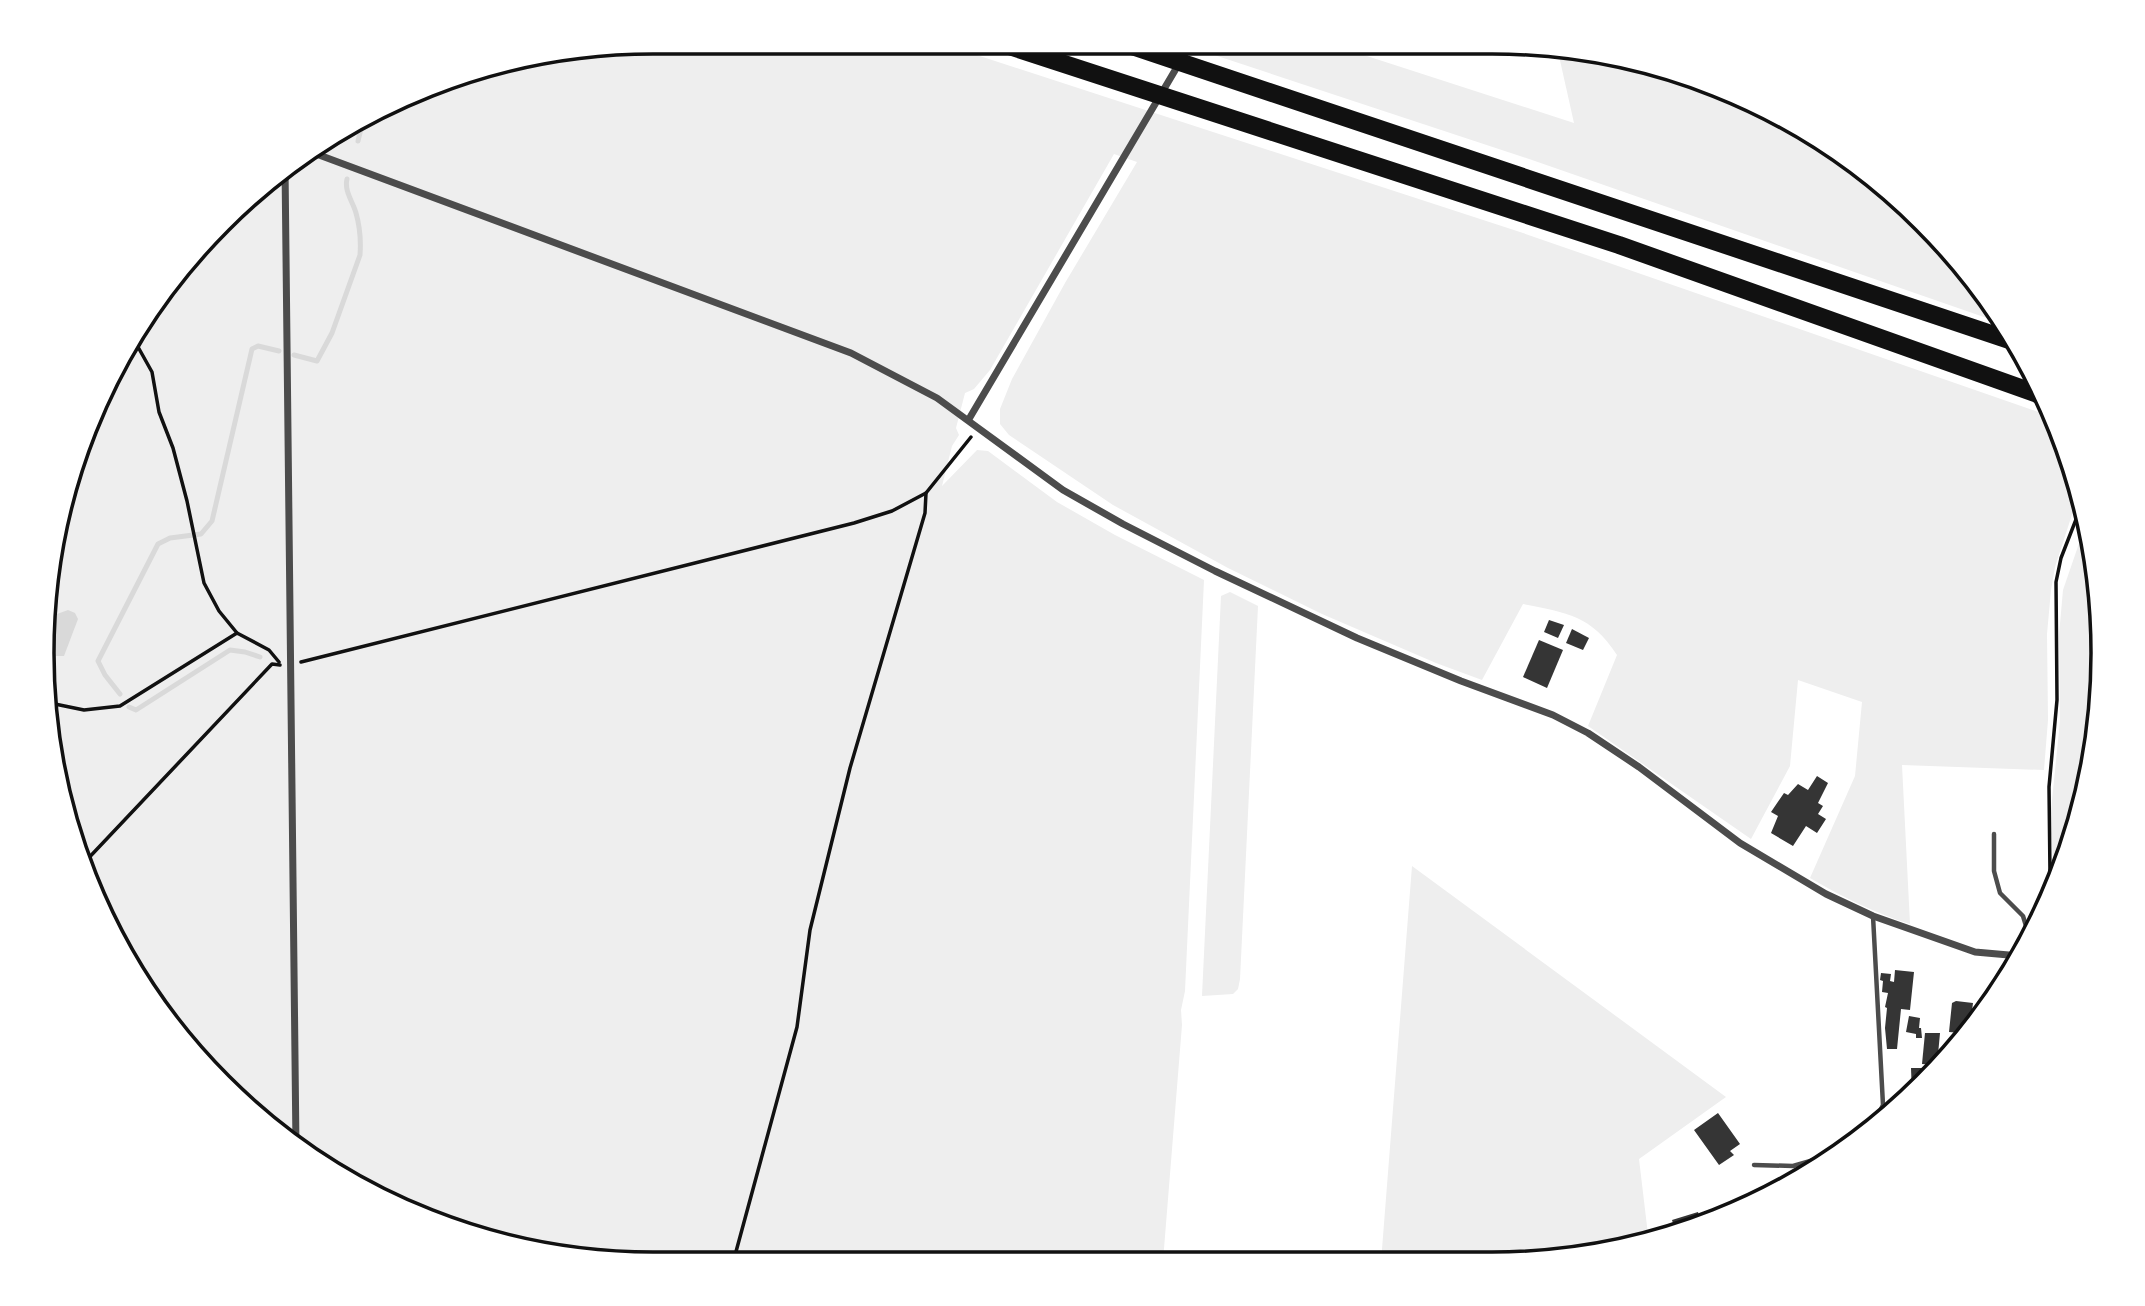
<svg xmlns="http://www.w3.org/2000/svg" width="2145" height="1306" font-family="Lora,serif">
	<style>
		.green { fill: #eee }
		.water { fill: #d9d9d9 }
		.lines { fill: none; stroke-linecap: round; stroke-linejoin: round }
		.stream { stroke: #d9d9d9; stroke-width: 5 }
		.building { fill: #353535 }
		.path { stroke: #111; stroke-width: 3.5 }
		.service { stroke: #4c4c4c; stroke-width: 4.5 }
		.minor { stroke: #4c4c4c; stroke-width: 7 }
		.motorway { stroke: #111; stroke-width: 18 }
		.rim { fill: none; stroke: #111; stroke-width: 3.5 }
	</style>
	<rect width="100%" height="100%" fill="#fff"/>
	<g class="green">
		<path d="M 653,42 L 943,44 L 1520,232 L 2053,417 L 2070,456 L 2079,493 L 2055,567 L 2051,590 L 2047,634 L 2048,720 L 2044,770 L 1902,765 L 1910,924 C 1874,913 1843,897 1810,878 L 1855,776 L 1862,702 L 1798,680 L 1790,766 L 1751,839 L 1588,726 L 1617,655 C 1591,615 1567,613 1523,604 L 1482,680 L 1436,663 L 1322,614 L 1228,568 L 1113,505 L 1009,435 L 1000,424 L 1000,409 L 1012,379 L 1065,283 L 1137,162 L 1114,154 L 990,370 L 974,389 L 965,393 L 956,428 L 959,435 L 952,446 L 942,486 L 977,450 L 988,451 L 1057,502 L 1115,535 L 1204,580 L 1185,991 L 1181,1010 L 1182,1025 L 1163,1261 L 574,1259 L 420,1218 L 281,1138 L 145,993 L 74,849 L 42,653 L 74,457 L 145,313 L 281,168 L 457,74 Z"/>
		<path d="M 1184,45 L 1336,46 L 1574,123 L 1557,47 L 1571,47 L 1725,88 L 1864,168 L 1951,250 L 2004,324 L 1532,160 Z"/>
		<path d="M 2086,523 L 2098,573 L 2102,693 L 2082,811 L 2064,859 L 2053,859 L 2050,820 L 2060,721 L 2059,635 L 2063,590 Z"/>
		<path d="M 1230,592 L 1258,606 L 1240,979 L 1238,989 L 1233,994 L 1202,996 L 1221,596 Z"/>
		<path d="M 1412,866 L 1726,1097 L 1639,1159 L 1649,1243 L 1532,1263 L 1381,1262 Z"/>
	</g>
	<path class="water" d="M 68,610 L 75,613 L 78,619 L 64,656 L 55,656 L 48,647 L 51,631 L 57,614 Z"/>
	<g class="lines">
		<g class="stream">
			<path d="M 358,141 L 362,125"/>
			<path d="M 294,355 L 317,361 L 332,333 L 360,255 C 361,241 360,227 356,213 C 353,202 344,191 347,179"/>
			<path d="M 120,694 L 105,675 L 98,661 L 158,544 L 170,538 L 201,534 L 212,521 L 252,349 L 258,346 L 279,351"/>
			<path d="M 129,707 L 136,710 L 230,650 L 245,652 L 260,657"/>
		</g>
	</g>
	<g class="building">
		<path d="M 1549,620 L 1564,625 L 1558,638 L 1544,632 Z"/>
		<path d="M 1572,629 L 1589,638 L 1583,650 L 1566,643 Z"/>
		<path d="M 1539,640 L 1563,650 L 1547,688 L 1523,677 Z"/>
		<path d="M 1817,776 L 1828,783 L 1818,803 L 1823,806 L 1818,814 L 1826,819 L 1817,833 L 1806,826 L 1793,846 L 1771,833 L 1778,816 L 1771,812 L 1784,793 L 1788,795 L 1798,784 L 1808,790 Z"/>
		<path d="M 1895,970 L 1914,972 L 1910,1010 L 1901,1009 L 1897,1049 L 1887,1049 L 1885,1028 L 1887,1008 L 1885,1007 L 1888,993 L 1882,992 L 1883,981 L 1880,980 L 1881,973 L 1891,974 L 1890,981 L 1894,982 Z"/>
		<path d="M 1956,1001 L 1973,1003 L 1970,1026 L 1962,1025 L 1961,1033 L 1949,1032 L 1952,1003 Z"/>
		<path d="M 1909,1016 L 1920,1018 L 1919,1028 L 1921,1028 L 1922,1038 L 1916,1038 L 1916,1034 L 1906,1032 Z"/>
		<path d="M 1925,1033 L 1940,1033 L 1937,1065 L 1922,1064 Z"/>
		<path d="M 1911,1068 L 1923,1068 L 1923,1083 L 1912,1095 Z"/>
		<path d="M 1718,1113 L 1740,1144 L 1730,1151 L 1734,1155 L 1719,1165 L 1694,1130 Z"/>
		<path d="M 1698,1212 L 1701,1222 L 1676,1233 L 1672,1220 Z"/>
	</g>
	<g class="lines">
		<g class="path">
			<path d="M 133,338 L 152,372 L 159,412 L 173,448 L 187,501 L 204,583 L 219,611 L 237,633"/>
			<path d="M 301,662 L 854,523 L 892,511 L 926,493 L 971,437"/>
			<path d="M 50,703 L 84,710 L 120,706 L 237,633 L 269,650 L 279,662"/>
			<path d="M 82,865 L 272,664 L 280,665"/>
			<path d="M 2052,891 L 2050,875 L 2049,787 L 2057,700 L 2056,582 L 2061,558 L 2082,504"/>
			<path d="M 734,1259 L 797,1027 L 810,930 L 850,768 L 925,513 L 926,493"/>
		</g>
		<g class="service">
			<path d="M 1994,834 L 1994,871 L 2000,893 L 2023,916 L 2030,939"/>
			<path d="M 1871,1130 L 1883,1105 L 1873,916"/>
			<path d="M 1754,1165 L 1793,1166 L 1838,1153"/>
		</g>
		<g class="minor">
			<path d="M 311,152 L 851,353 L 937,398 L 1063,490 L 1123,524 L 1215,571 L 1357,638 L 1461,681 L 1553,715 L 1588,733 L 1639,767 L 1740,843 L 1826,894 L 1873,916 L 1975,952 L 2020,956"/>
			<path d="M 285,166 L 296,1147"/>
			<path d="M 969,419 L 1190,45"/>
		</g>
		<g class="motorway">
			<path d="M 1003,44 L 1619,245 L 2043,396"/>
			<path d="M 1129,45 L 2018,343"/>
		</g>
	</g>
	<path d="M0 0H2145V1306H0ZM653 54H1492A599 599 0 0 1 2091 653V653A599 599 0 0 1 1492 1252H653A599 599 0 0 1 54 653V653A599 599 0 0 1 653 54Z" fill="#fff" fill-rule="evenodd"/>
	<path class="rim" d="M653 54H1492A599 599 0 0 1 2091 653V653A599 599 0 0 1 1492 1252H653A599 599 0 0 1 54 653V653A599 599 0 0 1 653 54Z"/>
</svg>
